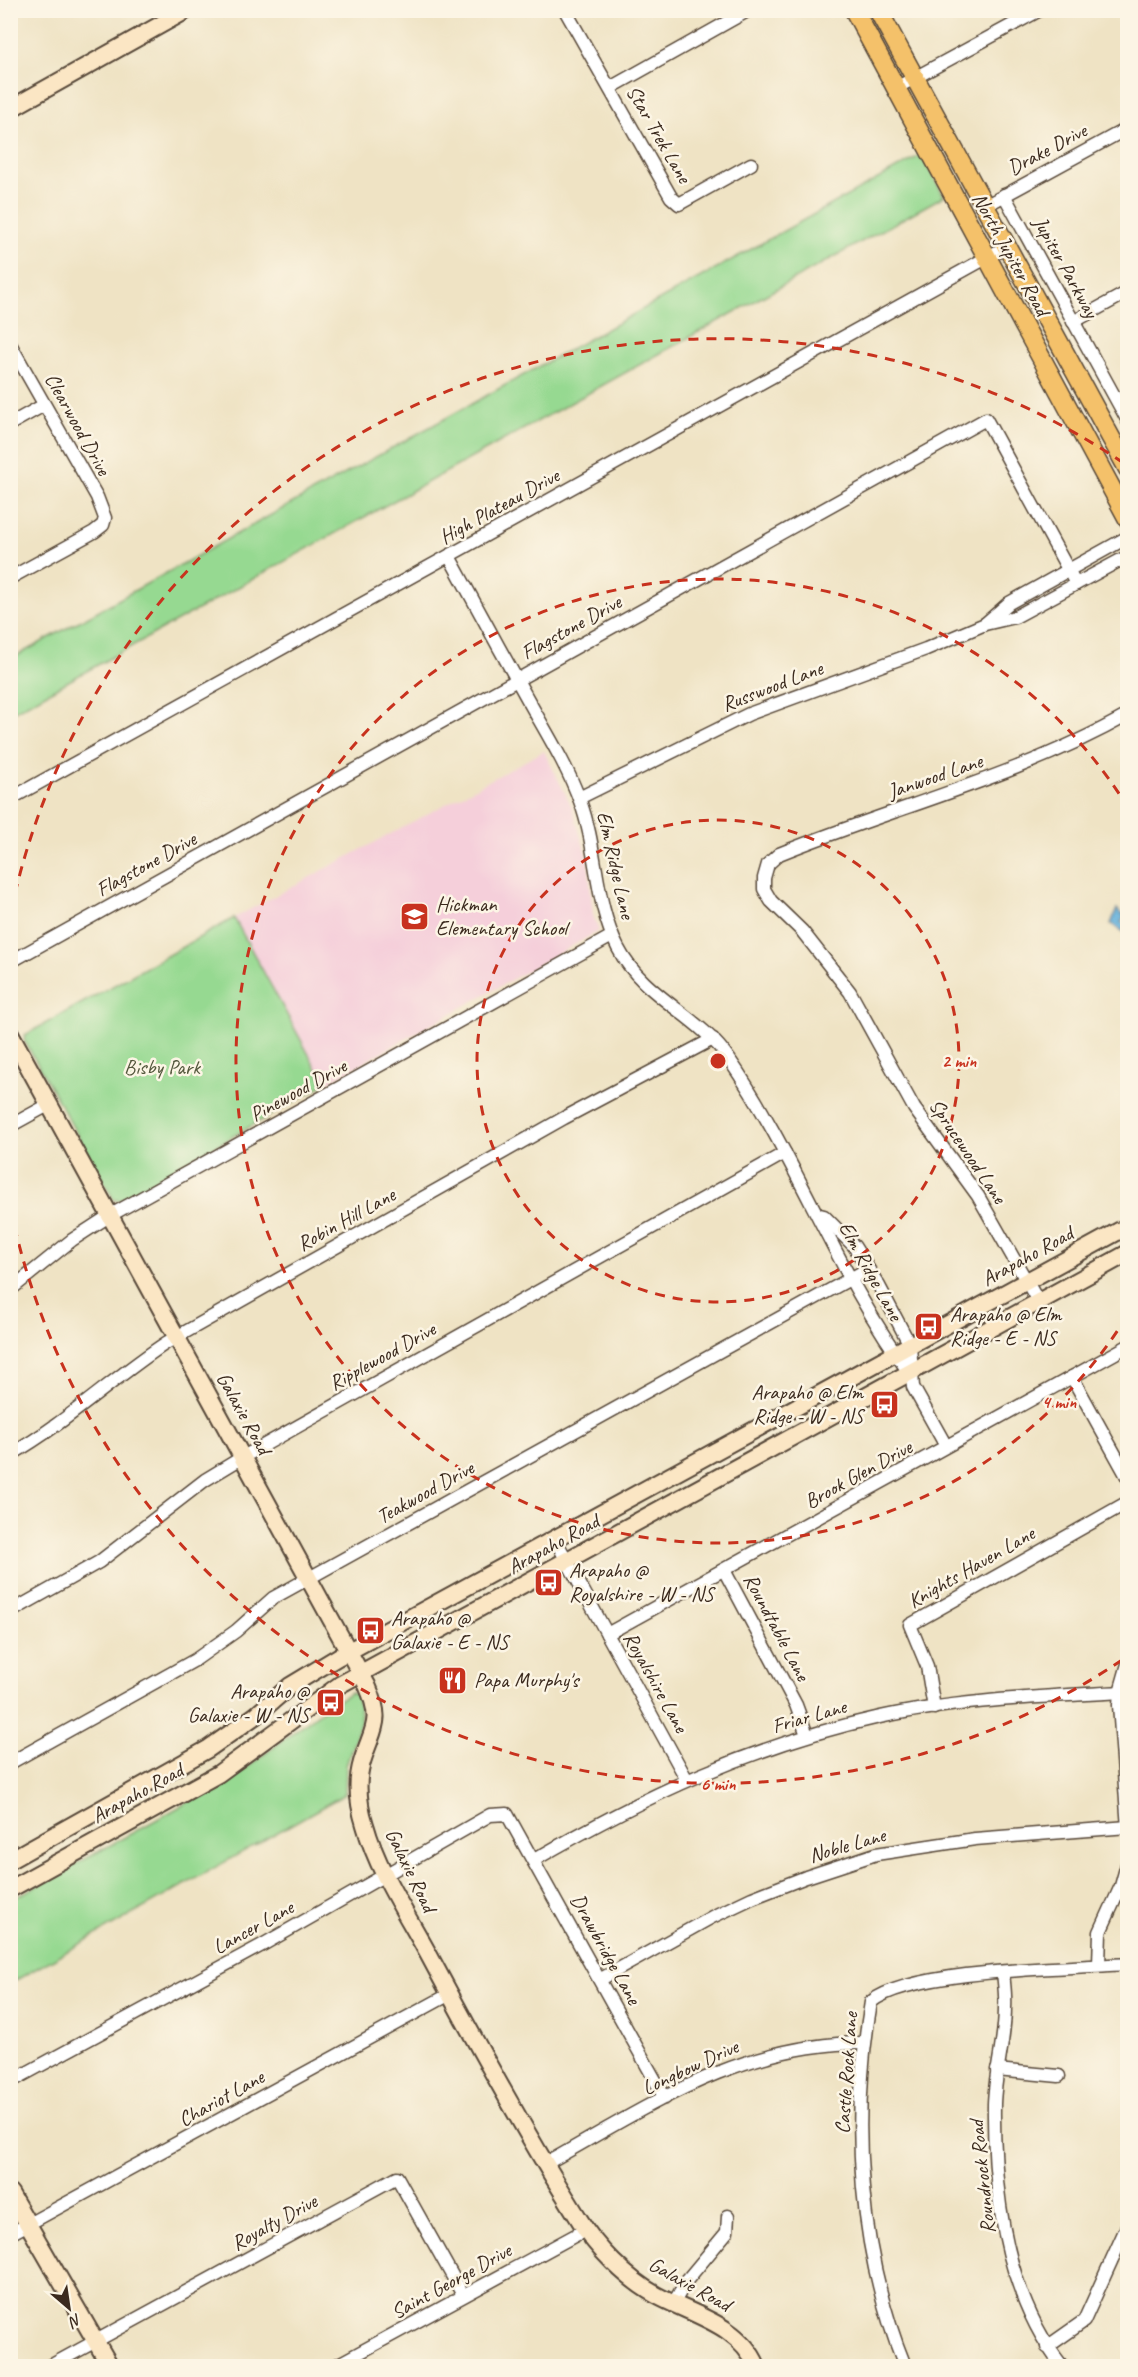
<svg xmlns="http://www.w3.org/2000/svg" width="1138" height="2377" font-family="Caveat,sans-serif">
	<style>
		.built { fill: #f5cfda }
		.green { fill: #96d991; stroke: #688258; stroke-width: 1.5 }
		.water { fill: #61afdb; stroke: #4e6c7c; stroke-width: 1.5 }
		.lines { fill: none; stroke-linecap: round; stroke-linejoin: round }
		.street-casing { stroke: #564637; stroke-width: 15 }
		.secondary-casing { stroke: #564637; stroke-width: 20 }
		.primary-casing { stroke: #564637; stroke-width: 21 }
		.street { stroke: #fff; stroke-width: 12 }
		.secondary { stroke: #fbe6c4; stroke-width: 16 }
		.primary { stroke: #f4c16b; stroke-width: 18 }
		.ring { fill: none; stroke: #c8321e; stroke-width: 3; stroke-dasharray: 10 8 }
		.labels { text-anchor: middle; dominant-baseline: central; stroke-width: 5; stroke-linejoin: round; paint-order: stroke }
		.street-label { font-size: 21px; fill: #3b2a1e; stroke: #fcf5e5 }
		.poi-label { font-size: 21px; fill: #3b2a1e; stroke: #fcf5e5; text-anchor: start }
		.park-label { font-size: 21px; fill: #52563b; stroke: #fcf5e5 }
		.centre { fill: #c8321e; stroke: #fcf5e5; stroke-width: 3 }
		.ring-label { font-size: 18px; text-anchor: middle; font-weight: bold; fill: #c8321e; stroke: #fcf5e5; stroke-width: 5; stroke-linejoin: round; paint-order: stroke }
	</style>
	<rect width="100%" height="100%" fill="#fcf5e5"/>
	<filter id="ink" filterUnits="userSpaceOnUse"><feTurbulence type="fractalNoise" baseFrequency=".0167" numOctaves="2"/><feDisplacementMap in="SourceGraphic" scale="12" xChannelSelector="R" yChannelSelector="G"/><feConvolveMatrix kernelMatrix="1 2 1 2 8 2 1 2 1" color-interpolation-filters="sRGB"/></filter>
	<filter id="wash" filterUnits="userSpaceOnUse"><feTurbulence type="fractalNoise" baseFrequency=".008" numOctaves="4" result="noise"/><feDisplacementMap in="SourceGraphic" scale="24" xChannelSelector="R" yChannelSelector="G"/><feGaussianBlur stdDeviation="1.35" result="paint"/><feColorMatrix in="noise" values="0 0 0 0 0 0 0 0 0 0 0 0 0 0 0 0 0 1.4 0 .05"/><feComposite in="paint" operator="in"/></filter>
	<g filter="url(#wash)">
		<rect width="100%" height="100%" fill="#efe3c4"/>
		<path class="built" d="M 544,751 L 572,807 L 588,860 L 593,915 L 599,931 L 325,1084 L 234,918 Z"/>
		<g class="green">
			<path d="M 921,155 L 944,196 L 11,713 L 11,659 Z"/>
			<path d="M 234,918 L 325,1084 L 121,1200 L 114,1200 L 24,1040 L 25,1035 Z"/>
			<path d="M 350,1693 L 357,1695 L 361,1721 L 346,1766 L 345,1794 L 11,1983 L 11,1900 L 237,1775 L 325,1708 Z"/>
		</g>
		<path class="water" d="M 1117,909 L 1122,915 L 1125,912 L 1127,914 L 1121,922 L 1127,926 L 1124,932 L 1111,924 Z"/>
	</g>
	<g filter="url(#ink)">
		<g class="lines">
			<defs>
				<g id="street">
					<path d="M 565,10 L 671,197 L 679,204 L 751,164"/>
					<path d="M 610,88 L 749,10"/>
					<path d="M 896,88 L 1040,10"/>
					<path d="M 1004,195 L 1128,421"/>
					<path d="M 985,206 L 1128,128"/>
					<path d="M 1073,322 L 1128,292"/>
					<path d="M 10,344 L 97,497 L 105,518 L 103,525 L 94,532 L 10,578"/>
					<path d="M 10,424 L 44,405"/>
					<path d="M 449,556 C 476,606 504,657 532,707 C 549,737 568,768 580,801 C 598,849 594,902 618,948 C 643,997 699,1015 729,1059 C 798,1159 838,1277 911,1375"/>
					<path d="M 986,623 L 1009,603 L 1128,537"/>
					<path d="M 579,798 L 749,714 L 926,649 L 985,624 L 1015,617 L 1128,556"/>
					<path d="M 10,799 L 1006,247"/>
					<path d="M 10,962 L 986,419 L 1076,584"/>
					<path d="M 10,1126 L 50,1104"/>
					<path d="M 820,1215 L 824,1216 L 854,1246 L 879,1286 L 910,1345 L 913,1387 L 946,1446"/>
					<path d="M 10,1290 L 72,1240 L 109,1216 L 612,936"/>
					<path d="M 1039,1303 L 978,1196 L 914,1108 L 850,992 L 802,931 L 771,901 L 764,889 L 764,878 L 768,864 L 779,854 C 895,807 1018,777 1128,715"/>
					<path d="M 1072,1377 L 1128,1478"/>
					<path d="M 10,1455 C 66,1423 113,1378 166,1343 L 564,1118 L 713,1039"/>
					<path d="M 555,1539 L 687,1780"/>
					<path d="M 724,1570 L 796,1705 L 807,1735"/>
					<path d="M 10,1612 L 99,1562 L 205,1480 L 243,1457 L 785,1153"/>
					<path d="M 607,1634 L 1128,1346"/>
					<path d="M 1128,1664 L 1120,1692 L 1119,1705 L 1128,1828"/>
					<path d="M 934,1708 L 927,1666 L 910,1625 L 1128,1502"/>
					<path d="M 10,1763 L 195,1660 L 236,1631 L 273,1598 L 868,1269"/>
					<path d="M 534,1860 C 646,1795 753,1745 880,1717 C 957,1700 1042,1697 1120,1692"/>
					<path d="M 1099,1965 L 1100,1932 L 1121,1886 L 1128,1861"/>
					<path d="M 1003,1972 C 1004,1984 1006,1996 1005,2008 C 1005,2040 995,2072 994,2104 C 993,2192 1006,2295 1062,2366"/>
					<path d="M 601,1979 L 712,1917 L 752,1898 L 806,1877 L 876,1854 L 975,1839 L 1128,1827"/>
					<path d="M 997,2070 L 1059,2076"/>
					<path d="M 10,2082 L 264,1944 L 490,1815 L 507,1814 L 665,2098"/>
					<path d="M 545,2164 C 649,2106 740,2043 864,2043"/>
					<path d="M 10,2234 L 450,1994"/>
					<path d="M 673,2304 L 687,2280 L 727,2232 L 728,2216"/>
					<path d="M 1047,2347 L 1084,2321 L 1128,2224"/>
					<path d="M 50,2366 L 397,2177 L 463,2295"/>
					<path d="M 335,2366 L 585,2230"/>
					<path d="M 905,2366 C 859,2253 850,2123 871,2002 C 910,1969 1072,1968 1128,1964"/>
				</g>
				<g id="secondary">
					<path d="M 10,109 L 187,10"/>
					<path d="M 10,1033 L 367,1685 C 384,1723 372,1728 362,1762 C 356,1782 359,1806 365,1825 C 378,1872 408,1916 431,1959 C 478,2047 526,2135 579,2219 C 596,2248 627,2279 656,2295 C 692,2315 739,2324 757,2366"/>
					<path d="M 10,1860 L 208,1749 L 255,1716 L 290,1686 L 338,1657 L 1128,1226"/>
					<path d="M 10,1889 L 218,1774 L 341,1684 L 1128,1253"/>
					<path d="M 10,2193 L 110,2366"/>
				</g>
				<g id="primary">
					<path d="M 854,10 L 1128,519"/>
					<path d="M 878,10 L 1128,469"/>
				</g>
			</defs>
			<use href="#street" class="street-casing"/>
			<use href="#secondary" class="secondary-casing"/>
			<use href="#primary" class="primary-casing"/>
			<use href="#street" class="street"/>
			<use href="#secondary" class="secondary"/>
			<use href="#primary" class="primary"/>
		</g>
	</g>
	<g class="ring">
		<circle cx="718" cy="1061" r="241"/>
		<path d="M1127 1316A482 482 0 1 1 1127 806"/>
		<path d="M1122 1660A723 723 0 0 1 11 1211M11 911A723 723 0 0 1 1122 462"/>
	</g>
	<defs>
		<symbol id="school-square" viewBox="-11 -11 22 22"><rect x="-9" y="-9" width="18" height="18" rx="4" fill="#c8321e" stroke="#fcf5e5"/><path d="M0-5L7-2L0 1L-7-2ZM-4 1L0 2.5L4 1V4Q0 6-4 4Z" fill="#fff"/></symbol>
		<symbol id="bus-square" viewBox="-11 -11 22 22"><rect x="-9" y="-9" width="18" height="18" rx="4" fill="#c8321e" stroke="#fcf5e5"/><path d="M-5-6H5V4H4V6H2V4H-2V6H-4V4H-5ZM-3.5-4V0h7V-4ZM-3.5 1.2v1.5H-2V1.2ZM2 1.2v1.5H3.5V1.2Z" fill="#fff"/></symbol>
		<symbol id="restaurant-square" viewBox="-11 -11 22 22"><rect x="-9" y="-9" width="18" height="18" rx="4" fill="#c8321e" stroke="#fcf5e5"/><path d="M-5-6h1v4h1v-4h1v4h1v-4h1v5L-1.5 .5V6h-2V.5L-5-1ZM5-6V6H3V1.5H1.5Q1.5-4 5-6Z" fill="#fff"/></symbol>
	</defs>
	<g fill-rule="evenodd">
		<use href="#school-square" x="398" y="900" width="33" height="33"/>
		<use href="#bus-square" x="912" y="1310" width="33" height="33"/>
		<use href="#bus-square" x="868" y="1388" width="33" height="33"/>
		<use href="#bus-square" x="532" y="1566" width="33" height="33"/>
		<use href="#bus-square" x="354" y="1614" width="33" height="33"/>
		<use href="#restaurant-square" x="436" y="1664" width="33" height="33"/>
		<use href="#bus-square" x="314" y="1686" width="33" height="33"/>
	</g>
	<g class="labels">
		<g class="street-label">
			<text transform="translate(659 134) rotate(60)">Star Trek Lane</text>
			<text transform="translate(1047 149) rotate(-28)">Drake Drive</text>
			<text transform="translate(1011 254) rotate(61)">North Jupiter Road</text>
			<text transform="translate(1066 267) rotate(61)">Jupiter Parkway</text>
			<text transform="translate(78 424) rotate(61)">Clearwood Drive</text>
			<text transform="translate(499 506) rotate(-29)">High Plateau Drive</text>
			<text transform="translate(571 627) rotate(-29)">Flagstone Drive</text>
			<text transform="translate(772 686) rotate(-21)">Russwood Lane</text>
			<text transform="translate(935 776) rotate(-19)">Janwood Lane</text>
			<text transform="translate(146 864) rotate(-29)">Flagstone Drive</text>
			<text transform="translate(616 865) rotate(77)">Elm Ridge Lane</text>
			<text transform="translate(298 1090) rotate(-29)">Pinewood Drive</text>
			<text transform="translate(968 1151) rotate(56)">Sprucewood Lane</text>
			<text transform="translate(346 1219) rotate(-29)">Robin Hill Lane</text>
			<text transform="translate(1027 1256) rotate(-29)">Arapaho Road</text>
			<text transform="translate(871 1271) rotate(61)">Elm Ridge Lane</text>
			<text transform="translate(382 1356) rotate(-29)">Ripplewood Drive</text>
			<text transform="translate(244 1413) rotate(61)">Galaxie Road</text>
			<text transform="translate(858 1474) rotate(-29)">Brook Glen Drive</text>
			<text transform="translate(425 1492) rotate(-29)">Teakwood Drive</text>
			<text transform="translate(553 1544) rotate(-29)">Arapaho Road</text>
			<text transform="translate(971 1567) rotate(-30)">Knights Haven Lane</text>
			<text transform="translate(777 1627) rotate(62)">Roundtable Lane</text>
			<text transform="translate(656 1682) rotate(61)">Royalshire Lane</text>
			<text transform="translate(809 1716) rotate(-16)">Friar Lane</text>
			<text transform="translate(137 1793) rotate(-29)">Arapaho Road</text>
			<text transform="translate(847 1845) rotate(-16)">Noble Lane</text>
			<text transform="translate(411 1870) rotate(64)">Galaxie Road</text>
			<text transform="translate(253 1927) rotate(-29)">Lancer Lane</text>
			<text transform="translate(606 1949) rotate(61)">Drawbridge Lane</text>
			<text transform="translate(690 2067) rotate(-25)">Longbow Drive</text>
			<text transform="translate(846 2073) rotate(-86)">Castle Rock Lane</text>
			<text transform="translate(221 2098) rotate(-29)">Chariot Lane</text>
			<text transform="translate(982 2177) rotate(-96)">Roundrock Road</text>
			<text transform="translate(274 2222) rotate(-29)">Royalty Drive</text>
			<text transform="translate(451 2281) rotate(-29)">Saint George Drive</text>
			<text transform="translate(690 2284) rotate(29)">Galaxie Road</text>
		</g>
		<g class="poi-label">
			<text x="436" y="904">Hickman<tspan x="436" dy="24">Elementary School</tspan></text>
			<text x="950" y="1314">Arapaho @ Elm<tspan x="950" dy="24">Ridge - E - NS</tspan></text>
			<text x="863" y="1392" text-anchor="end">Arapaho @ Elm<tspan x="863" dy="24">Ridge - W - NS</tspan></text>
			<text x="569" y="1570">Arapaho @<tspan x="569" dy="24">Royalshire - W - NS</tspan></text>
			<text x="391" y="1618">Arapaho @<tspan x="391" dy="24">Galaxie - E - NS</tspan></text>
			<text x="474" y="1680">Papa Murphy's</text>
			<text x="309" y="1691" text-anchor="end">Arapaho @<tspan x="309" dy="24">Galaxie - W - NS</tspan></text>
		</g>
		<g class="park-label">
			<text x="162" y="1067">Bisby Park</text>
		</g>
	</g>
	<circle cx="718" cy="1061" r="9" class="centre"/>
	<g class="ring-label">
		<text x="959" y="1067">2 min</text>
		<text x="1059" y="1408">4 min</text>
		<text x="718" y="1790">6 min</text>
	</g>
	<rect width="1138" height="2377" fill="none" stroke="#fcf5e5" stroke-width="36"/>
	<g transform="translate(69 2308) rotate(151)" stroke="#fcf5e5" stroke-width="4.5" paint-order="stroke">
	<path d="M0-4.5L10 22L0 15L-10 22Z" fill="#3b2a1e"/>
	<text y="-9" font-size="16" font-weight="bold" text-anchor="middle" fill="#3b2a1e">N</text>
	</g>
</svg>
